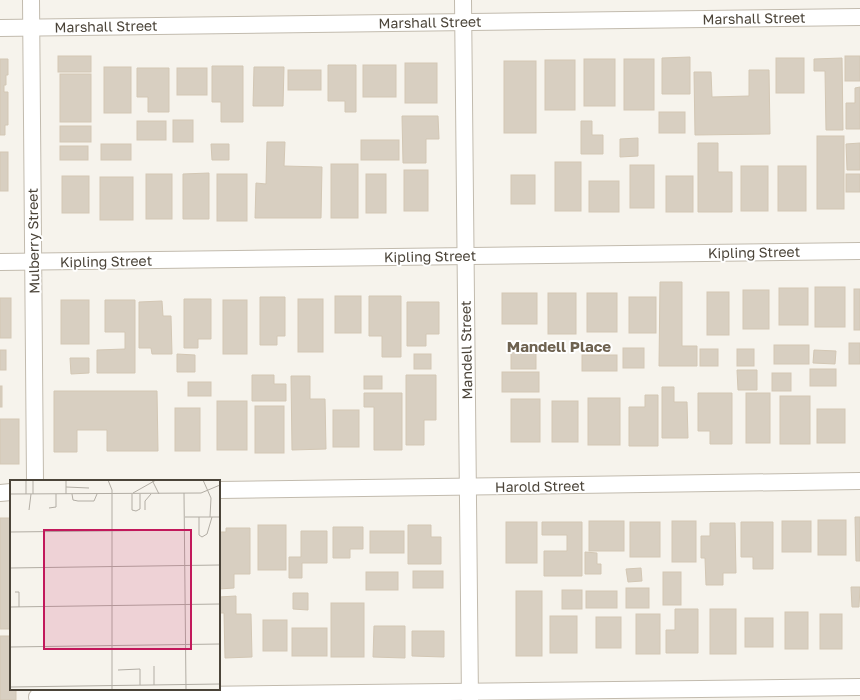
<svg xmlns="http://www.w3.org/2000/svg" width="860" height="700" font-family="'Golos Text',sans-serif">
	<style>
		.building { fill: #d8cfc1; stroke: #d3c7b4 }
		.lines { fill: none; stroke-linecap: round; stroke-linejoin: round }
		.minor-casing { stroke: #c2bbae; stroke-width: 18 }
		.minor { stroke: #fff; stroke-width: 16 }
		.labels { text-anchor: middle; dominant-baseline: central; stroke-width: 4; stroke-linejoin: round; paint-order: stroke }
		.street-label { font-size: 14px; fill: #4b4439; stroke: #fff }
		.neighbourhood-label { font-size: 15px; font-weight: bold; fill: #6e6250; stroke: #fff }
		.inset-road { fill: none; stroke: #b2ada4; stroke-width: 1 }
		.view { fill: #c2185b; fill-opacity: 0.15; stroke: #c2185b; stroke-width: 2 }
		.inset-edge { fill: none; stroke: #4b4439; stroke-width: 2 }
	</style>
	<rect width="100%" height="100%" fill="#f6f3ec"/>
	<g class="building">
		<rect x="58" y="56" width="33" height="16"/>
		<rect x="845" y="56" width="15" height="25"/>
		<path d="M 690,57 L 690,94 L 662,94 L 662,58 Z"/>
		<rect x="776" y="58" width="28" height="35"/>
		<path d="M 842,58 L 843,130 L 826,130 L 825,71 L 814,71 L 814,59 Z"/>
		<path d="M 0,59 L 8,59 L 8,75 L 6,75 L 6,85 L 4,85 L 4,92 L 8,92 L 8,125 L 5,125 L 5,135 L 0,135 Z"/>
		<rect x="584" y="59" width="31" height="47"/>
		<rect x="624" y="59" width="30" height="51"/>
		<rect x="545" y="60" width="30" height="50"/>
		<rect x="504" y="61" width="32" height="72"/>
		<rect x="405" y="63" width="32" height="40"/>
		<path d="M 328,65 L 356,65 L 356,112 L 345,112 L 345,101 L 328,101 Z"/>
		<rect x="363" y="65" width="33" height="32"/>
		<path d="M 212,66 L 243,66 L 243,122 L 221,122 L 221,102 L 212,102 Z"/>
		<rect x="104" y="67" width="27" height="46"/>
		<path d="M 254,67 L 284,67 L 283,106 L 253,106 Z"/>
		<path d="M 137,68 L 169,68 L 169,112 L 148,112 L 148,97 L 137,97 Z"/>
		<rect x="177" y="68" width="30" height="27"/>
		<rect x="288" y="70" width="33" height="20"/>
		<path d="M 749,70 L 769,70 L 770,134 L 695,135 L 694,72 L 711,72 L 712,97 L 749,96 Z"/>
		<rect x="60" y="74" width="31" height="48"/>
		<path d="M 860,87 L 860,129 L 846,129 L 846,103 L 855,103 L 855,88 Z"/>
		<rect x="659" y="112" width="26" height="21"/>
		<path d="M 402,116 L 438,116 L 439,139 L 426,139 L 426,163 L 403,163 Z"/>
		<rect x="173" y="120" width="20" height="22"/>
		<rect x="137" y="121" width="29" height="19"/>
		<path d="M 581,121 L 592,121 L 592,135 L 603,135 L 603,154 L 581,154 Z"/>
		<rect x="60" y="126" width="31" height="16"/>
		<rect x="817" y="136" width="27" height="73"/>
		<path d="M 638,138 L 638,156 L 620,157 L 620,139 Z"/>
		<rect x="361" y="140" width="38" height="20"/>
		<path d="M 267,142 L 285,142 L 284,166 L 322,167 L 321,218 L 255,218 L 256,183 L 266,184 Z"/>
		<path d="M 698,143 L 718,143 L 718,172 L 732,172 L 732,212 L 698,212 Z"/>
		<path d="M 860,143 L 860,170 L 847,170 L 846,144 Z"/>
		<rect x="101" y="144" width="30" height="16"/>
		<path d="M 211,144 L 229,144 L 229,160 L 212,160 Z"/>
		<rect x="60" y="146" width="28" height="14"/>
		<rect x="0" y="152" width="8" height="39"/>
		<rect x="555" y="162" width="26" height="49"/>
		<rect x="331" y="164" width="27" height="54"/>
		<rect x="630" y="165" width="24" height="43"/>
		<rect x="741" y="166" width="27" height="45"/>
		<rect x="778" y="166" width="28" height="45"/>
		<rect x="404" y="170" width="24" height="41"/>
		<path d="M 209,173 L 209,219 L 183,219 L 183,174 Z"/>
		<rect x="146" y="174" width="26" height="45"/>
		<rect x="217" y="174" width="30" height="47"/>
		<rect x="366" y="174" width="20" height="39"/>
		<rect x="846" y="174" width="14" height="18"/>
		<rect x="511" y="175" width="24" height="29"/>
		<rect x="62" y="176" width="27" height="37"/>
		<rect x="666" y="176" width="27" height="36"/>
		<rect x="100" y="177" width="33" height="43"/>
		<rect x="589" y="181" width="30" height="31"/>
		<path d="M 660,282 L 682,282 L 682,346 L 697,346 L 697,366 L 659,366 Z"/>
		<rect x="815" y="287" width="30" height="40"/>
		<rect x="779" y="288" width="29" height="37"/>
		<rect x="854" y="289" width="6" height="41"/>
		<rect x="743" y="290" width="26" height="39"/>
		<rect x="707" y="292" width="22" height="43"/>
		<rect x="502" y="293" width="35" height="31"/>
		<rect x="548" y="293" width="28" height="41"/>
		<rect x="587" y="293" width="30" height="39"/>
		<rect x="335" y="296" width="26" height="37"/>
		<path d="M 369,296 L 401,296 L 401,357 L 382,357 L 382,336 L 369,336 Z"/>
		<path d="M 260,297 L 285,297 L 285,336 L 277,336 L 277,345 L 260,345 Z"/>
		<rect x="629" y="297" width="27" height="36"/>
		<rect x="0" y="298" width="11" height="40"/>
		<path d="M 184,299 L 211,299 L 211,339 L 198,339 L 198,348 L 184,348 Z"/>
		<rect x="298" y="299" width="25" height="53"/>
		<rect x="61" y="300" width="28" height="44"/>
		<path d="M 105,300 L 135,300 L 135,373 L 97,373 L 97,350 L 125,349 L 125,332 L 105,332 Z"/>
		<rect x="223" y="300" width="24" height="54"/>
		<path d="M 162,301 L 163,316 L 171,316 L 172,354 L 152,354 L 151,348 L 139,348 L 139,302 Z"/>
		<path d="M 407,302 L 439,302 L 439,334 L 426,334 L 426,346 L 407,346 Z"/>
		<rect x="849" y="343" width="11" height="21"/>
		<rect x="774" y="345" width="35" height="19"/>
		<rect x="623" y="348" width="21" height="20"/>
		<rect x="511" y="349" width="25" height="20"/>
		<rect x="700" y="349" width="18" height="17"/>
		<rect x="737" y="349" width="17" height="17"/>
		<rect x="0" y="350" width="6" height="20"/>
		<path d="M 814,350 L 836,351 L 835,364 L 813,363 Z"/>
		<path d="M 177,354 L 195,355 L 195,372 L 177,372 Z"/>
		<rect x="414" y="354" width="17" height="15"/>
		<rect x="582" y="355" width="35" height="16"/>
		<path d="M 70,358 L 89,358 L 89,373 L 71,374 Z"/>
		<rect x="810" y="369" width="26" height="17"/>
		<path d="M 737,370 L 757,370 L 757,390 L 738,390 Z"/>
		<rect x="502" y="372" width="37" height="20"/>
		<rect x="772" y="373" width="19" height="18"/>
		<path d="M 252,375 L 274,375 L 274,384 L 286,384 L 286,401 L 252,401 Z"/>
		<path d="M 406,375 L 436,375 L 436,420 L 424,420 L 424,445 L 406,445 Z"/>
		<path d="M 291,376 L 310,376 L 310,399 L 325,399 L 326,449 L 292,450 Z"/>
		<rect x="364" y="376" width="18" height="13"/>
		<rect x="188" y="382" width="23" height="14"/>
		<rect x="0" y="386" width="2" height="21"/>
		<path d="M 662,387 L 674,387 L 674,402 L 687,402 L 688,438 L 662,438 Z"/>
		<path d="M 54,391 L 157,391 L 158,451 L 107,451 L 107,430 L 77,430 L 77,452 L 54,452 Z"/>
		<path d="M 364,393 L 402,393 L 402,450 L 374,450 L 374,407 L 364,407 Z"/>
		<path d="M 698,393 L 732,393 L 732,444 L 710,444 L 710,431 L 698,431 Z"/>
		<rect x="746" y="393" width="24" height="50"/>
		<path d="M 645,395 L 658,395 L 658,446 L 629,446 L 629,407 L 645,407 Z"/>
		<rect x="780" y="396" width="30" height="48"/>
		<rect x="588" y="398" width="32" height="47"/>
		<rect x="511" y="399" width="29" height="43"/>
		<rect x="217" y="401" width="30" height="49"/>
		<rect x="552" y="401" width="26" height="41"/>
		<rect x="255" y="406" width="29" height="47"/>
		<rect x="175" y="408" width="25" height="43"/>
		<rect x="817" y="409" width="28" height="34"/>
		<rect x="333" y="410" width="26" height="37"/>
		<rect x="0" y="419" width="19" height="45"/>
		<path d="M 855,517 L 860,517 L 860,561 L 856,561 Z"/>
		<rect x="0" y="518" width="11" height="111"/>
		<rect x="818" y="520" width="28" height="35"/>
		<rect x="589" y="521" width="35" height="30"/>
		<rect x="672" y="521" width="24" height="41"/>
		<rect x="782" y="521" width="29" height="31"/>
		<rect x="506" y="522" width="31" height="41"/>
		<path d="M 542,522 L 582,522 L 582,576 L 544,576 L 544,551 L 567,551 L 567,535 L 542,535 Z"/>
		<rect x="630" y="522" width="30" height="35"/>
		<path d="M 741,522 L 773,522 L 773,569 L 753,569 L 753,557 L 741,557 Z"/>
		<path d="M 710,523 L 735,523 L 736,573 L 723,573 L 723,585 L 706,585 L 705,558 L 701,558 L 701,536 L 710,536 Z"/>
		<rect x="258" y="525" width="28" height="45"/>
		<path d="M 408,525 L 431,525 L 431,537 L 441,537 L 441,564 L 408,564 Z"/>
		<path d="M 333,527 L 363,527 L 363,549 L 350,549 L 350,558 L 333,558 Z"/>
		<path d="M 226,528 L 250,528 L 250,574 L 234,574 L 234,588 L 219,589 L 219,532 L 226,532 Z"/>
		<path d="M 301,531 L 327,531 L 327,563 L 302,563 L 302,578 L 289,578 L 289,557 L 301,557 Z"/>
		<rect x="370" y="531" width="34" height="22"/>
		<path d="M 585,552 L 597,553 L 597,564 L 601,564 L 601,574 L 585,574 Z"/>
		<path d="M 641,568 L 642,581 L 628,582 L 626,569 Z"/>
		<rect x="413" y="571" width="30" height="17"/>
		<rect x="366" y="572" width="32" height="18"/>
		<rect x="663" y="572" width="18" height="33"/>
		<path d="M 851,587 L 860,587 L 859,607 L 852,607 Z"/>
		<rect x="626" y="588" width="23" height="20"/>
		<rect x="562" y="590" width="20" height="19"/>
		<rect x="516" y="591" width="26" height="65"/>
		<rect x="586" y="591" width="31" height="17"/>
		<path d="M 293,593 L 308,593 L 308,610 L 293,609 Z"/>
		<path d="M 236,596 L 236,614 L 251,614 L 252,657 L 225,658 L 224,613 L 219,613 L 219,597 Z"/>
		<rect x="331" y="603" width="33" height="54"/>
		<path d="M 675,609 L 698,609 L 698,653 L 666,653 L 666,630 L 675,630 Z"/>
		<rect x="710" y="609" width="26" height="45"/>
		<rect x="785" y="612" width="23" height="37"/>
		<rect x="636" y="614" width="24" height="40"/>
		<rect x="820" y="614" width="22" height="35"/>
		<rect x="550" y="616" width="27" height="37"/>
		<rect x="596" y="617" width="25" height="31"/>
		<rect x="745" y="618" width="28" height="29"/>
		<rect x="263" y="620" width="24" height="31"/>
		<path d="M 374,626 L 405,626 L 405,658 L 373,657 Z"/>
		<rect x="292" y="628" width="35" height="28"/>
		<path d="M 412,631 L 444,631 L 444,657 L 412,656 Z"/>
		<path d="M 0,636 L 11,636 L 11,689 L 16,689 L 16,700 L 0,700 Z"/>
	</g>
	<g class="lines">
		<defs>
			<g id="minor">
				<path d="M 31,0 L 35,481"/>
				<path d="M 463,0 L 470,700"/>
				<path d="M 0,28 L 860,17"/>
				<path d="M 0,262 L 860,251"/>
				<path d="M 219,490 L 860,481"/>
				<path d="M 0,493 L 11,492"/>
				<path d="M 37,697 L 860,687"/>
			</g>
		</defs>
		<use href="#minor" class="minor-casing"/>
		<use href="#minor" class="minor"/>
	</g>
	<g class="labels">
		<g class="street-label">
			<text transform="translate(754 18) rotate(-1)">Marshall Street</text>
			<text transform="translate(430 22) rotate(-1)">Marshall Street</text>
			<text transform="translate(106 26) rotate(-1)">Marshall Street</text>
			<text transform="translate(33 241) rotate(-91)">Mulberry Street</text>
			<text transform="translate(754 252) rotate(-1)">Kipling Street</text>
			<text transform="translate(430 256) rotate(-1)">Kipling Street</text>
			<text transform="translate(106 261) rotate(-1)">Kipling Street</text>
			<text transform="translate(466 350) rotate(-91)">Mandell Street</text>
			<text transform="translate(540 486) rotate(-1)">Harold Street</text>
		</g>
		<g class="neighbourhood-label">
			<text x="559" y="346">Mandell Place</text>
		</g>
	</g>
	<g transform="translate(10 480)">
		<rect width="210" height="210" fill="#f6f3ec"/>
		<path class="inset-road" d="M 16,0 L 16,14M 23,0 L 23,14M 98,0 L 102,10 L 102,210M 142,0 L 149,14M 193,0 L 201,18 L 200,37M 56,7 L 79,8M 123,13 L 146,0M 174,13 L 176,210M 0,14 L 191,13 L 210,5M 56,14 L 56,0M 62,14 L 63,20 L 68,21 L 84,21 L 87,14M 122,14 L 122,30 L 126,31 L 130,29 L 130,14M 39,28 L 46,27 L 46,14M 19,30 L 21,14M 135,30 L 135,21 L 141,14M 175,37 L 210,37M 189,37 L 189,55 L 192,57 L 197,54 L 202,37M 0,52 L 175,50M 0,88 L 210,85M 5,112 L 9,112 L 9,127M 0,127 L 210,124M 0,167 L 210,164M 144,186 L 144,205M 108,190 L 130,189 L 130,205M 0,207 L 210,204"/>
		<path class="view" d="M 34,50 L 181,50 L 181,169 L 34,169 Z"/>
		<rect width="210" height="210" class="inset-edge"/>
	</g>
</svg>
